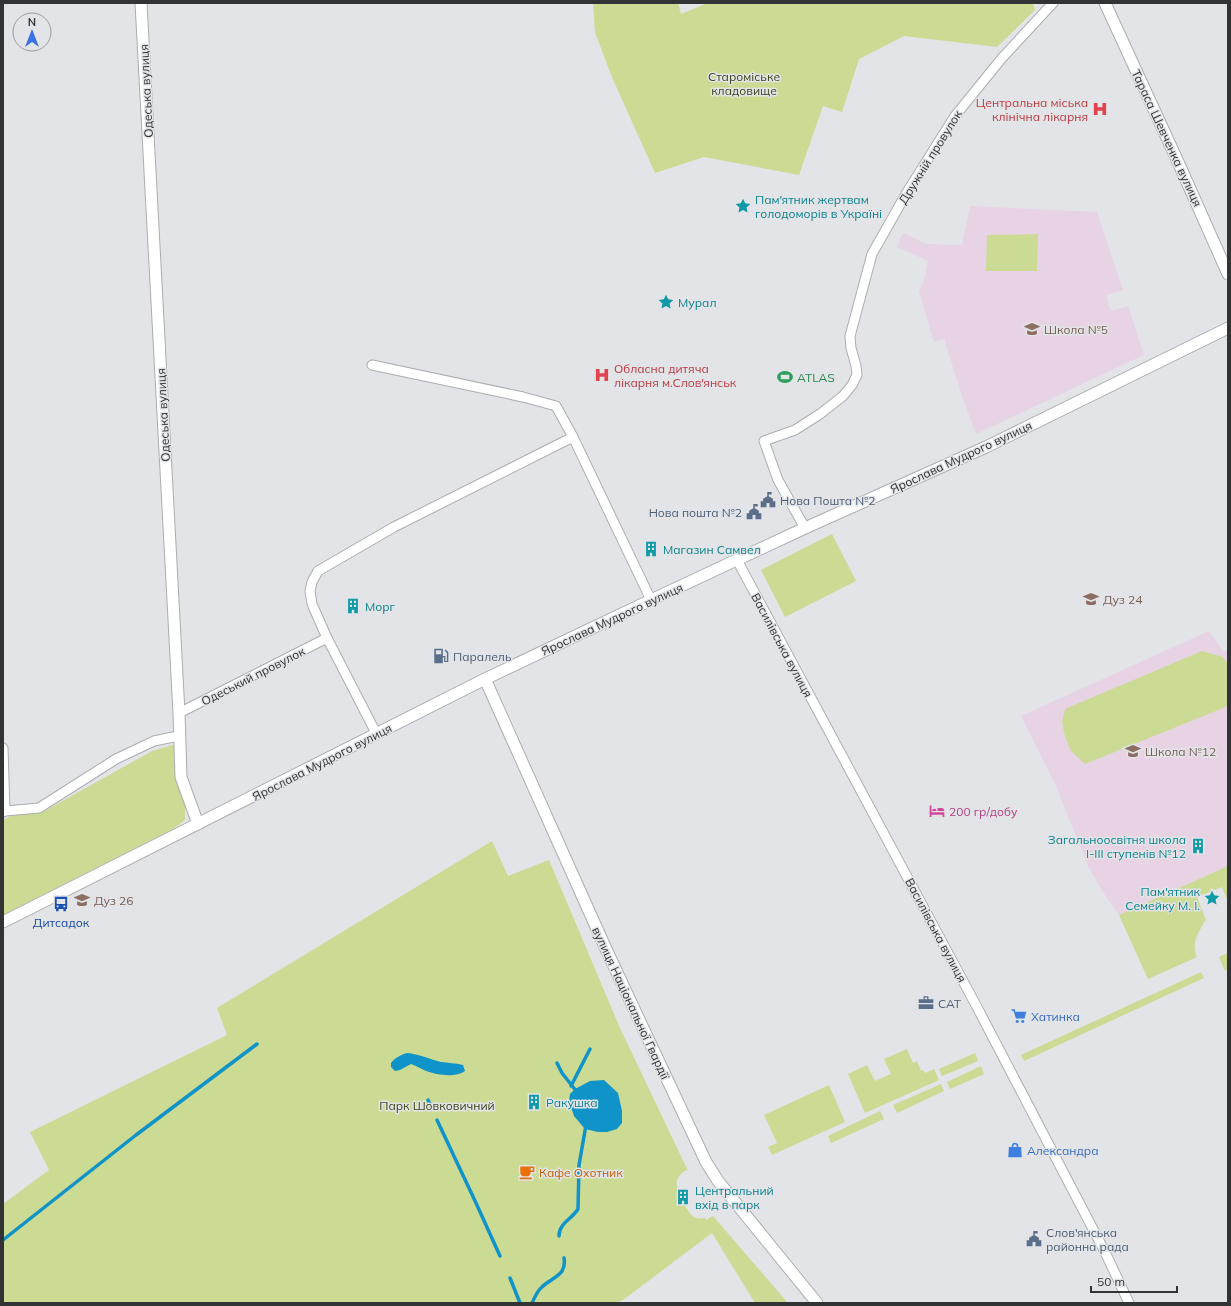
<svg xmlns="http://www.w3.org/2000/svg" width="1231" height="1306" font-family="Mulish,sans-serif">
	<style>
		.education { fill: #e7d3e4 }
		.green { fill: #cbdb93 }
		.water { fill: #0f93c8 }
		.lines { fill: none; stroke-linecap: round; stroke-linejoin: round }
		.stream { stroke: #0f93c8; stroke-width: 3.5 }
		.minor-casing { stroke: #abadaf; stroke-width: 11 }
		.tertiary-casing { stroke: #abadaf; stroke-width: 13 }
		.minor { stroke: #fff; stroke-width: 9 }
		.tertiary { stroke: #fff; stroke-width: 11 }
		.labels { text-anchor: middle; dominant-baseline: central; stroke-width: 3; stroke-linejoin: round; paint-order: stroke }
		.park-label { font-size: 12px; fill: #3c431a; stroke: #e2e4e7 }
		.street-label { font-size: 12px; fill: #323334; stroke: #e2e4e7 }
		.health-label { font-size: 12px; fill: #be3a42; stroke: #e2e4e7; text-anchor: end }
		.culture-label { font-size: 12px; fill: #0d838f; stroke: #e2e4e7; text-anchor: start }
		.education-label { font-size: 12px; fill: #785e54; stroke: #e2e4e7; text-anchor: start }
		.leisure-label { font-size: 12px; fill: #27864d; stroke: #e2e4e7; text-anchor: start }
		.service-label { font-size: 12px; fill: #4e5e75; stroke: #e2e4e7; text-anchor: start }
		.hotel-label { font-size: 12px; fill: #b23c85; stroke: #e2e4e7; text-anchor: start }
		.transit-label { font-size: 12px; fill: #164399; stroke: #e2e4e7 }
		.shop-label { font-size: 12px; fill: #366cbe; stroke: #e2e4e7; text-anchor: start }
		.food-label { font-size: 12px; fill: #c56008; stroke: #e2e4e7; text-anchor: start }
	</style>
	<rect width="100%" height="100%" fill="#e2e4e7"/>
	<g class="education">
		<path d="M 970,206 L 1097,212 L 1123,290 L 1106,295 L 1108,303 L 1111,311 L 1128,306 L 1144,355 L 976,434 L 963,399 L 944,339 L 934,342 L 919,291 L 925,277 L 928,261 L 897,247 L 903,233 L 926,244 L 962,245 Z"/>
		<path d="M 1209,631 L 1223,651 L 1228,651 L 1228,866 L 1119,915 L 1103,892 L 1088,866 L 1056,786 L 1021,716 Z"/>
	</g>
	<g class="green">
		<path d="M 593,3 L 678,3 L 681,14 L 708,3 L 1033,3 L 1035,10 L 997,47 L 904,36 L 859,59 L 842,112 L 823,106 L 799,175 L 704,157 L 655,173 L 611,75 L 595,32 Z"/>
		<path d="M 1038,234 L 1037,271 L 986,271 L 987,235 Z"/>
		<path d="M 832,534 L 856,581 L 785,617 L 761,570 Z"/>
		<path d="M 1202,651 L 1223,657 L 1228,664 L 1228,706 L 1085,764 L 1071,751 L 1065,737 L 1062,722 L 1065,709 Z"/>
		<path d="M 181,744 L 185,795 L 185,820 L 173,829 L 3,915 L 3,820 L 16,813 L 41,813 L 152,751 L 173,745 Z"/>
		<path d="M 492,841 L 508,876 L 549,860 L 620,1028 L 688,1171 L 686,1170 C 682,1173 679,1175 677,1180 C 674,1188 686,1211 693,1216 C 697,1219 701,1219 705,1218 L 706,1220 L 713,1216 L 788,1303 L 755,1303 L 712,1233 L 623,1300 L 616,1303 L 3,1303 L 3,1204 L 49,1170 L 30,1132 L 227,1035 L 217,1008 Z"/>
		<path d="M 1228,866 L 1228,902 L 1222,887 L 1197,897 L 1206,920 L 1204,922 C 1198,935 1191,942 1197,957 L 1148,979 L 1119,915 Z"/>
		<path d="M 1228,953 L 1228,969 L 1225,971 L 1219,957 Z"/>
		<path d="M 1201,972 L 1204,978 L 1024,1061 L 1021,1055 Z"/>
		<path d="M 907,1049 L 913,1063 L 917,1061 L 921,1071 L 923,1070 L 925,1073 L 934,1069 L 939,1080 L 865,1113 L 848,1074 L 867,1065 L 875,1081 L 891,1074 L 884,1059 Z"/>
		<path d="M 975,1053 L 978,1061 L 942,1076 L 939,1069 Z"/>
		<path d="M 981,1066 L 984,1074 L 950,1089 L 947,1082 Z"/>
		<path d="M 941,1084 L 944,1091 L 897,1113 L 893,1105 Z"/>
		<path d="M 829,1085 L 845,1122 L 772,1155 L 768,1147 L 777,1143 L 764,1115 Z"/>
		<path d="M 880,1111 L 884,1119 L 831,1143 L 828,1136 Z"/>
	</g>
	<g class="water">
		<path d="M 407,1053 C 419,1054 429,1059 441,1062 C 448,1063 455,1063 463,1065 L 465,1071 C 455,1078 437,1075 426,1071 C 421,1069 417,1066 411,1064 L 400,1070 L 395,1071 L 391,1067 L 391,1063 C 395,1058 400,1055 407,1053 Z"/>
		<path d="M 604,1080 L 618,1093 L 622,1111 L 622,1123 L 617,1129 L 607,1132 L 598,1132 L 585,1129 L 574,1116 L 569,1101 L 570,1094 L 575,1089 L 590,1081 Z"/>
	</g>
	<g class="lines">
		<g class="stream">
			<path d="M 557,1063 L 562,1073 L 577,1092"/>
			<path d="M 571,1086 L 590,1049"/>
			<path d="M 428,1100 L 432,1109"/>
			<path d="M 437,1120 L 476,1203 L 500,1256"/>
			<path d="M 559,1236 C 559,1223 572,1219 578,1209 L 579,1165 L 586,1125"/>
			<path d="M 3,1240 L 136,1135 L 257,1044"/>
			<path d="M 510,1278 L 520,1303"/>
			<path d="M 532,1303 C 535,1297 537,1291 542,1287 C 552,1277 567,1276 564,1258"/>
		</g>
		<defs>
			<g id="minor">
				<path d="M 372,365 L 523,397 L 556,406 L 573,437"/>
				<path d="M 805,528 L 778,480 L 764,441 L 795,430 L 820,414 L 843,396 L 852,385 L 857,375 L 856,366 L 851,348 L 850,336 L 872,254 L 906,194 L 955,116 L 1002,58 L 1053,3"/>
				<path d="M 737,560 L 978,1009 L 1105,1252 L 1129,1303"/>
				<path d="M 179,713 L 327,638"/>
				<path d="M 376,733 L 327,638 L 312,604 L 310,591 L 312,582 L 318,571 L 394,527 L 573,437 L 651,600"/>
				<path d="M 3,748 L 5,811"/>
				<path d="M 3,812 L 5,811 L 39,808 L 116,759 L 154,741 L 178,736 L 180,737"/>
			</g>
			<g id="tertiary">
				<path d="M 141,3 L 179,713 L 181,777 L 198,824"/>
				<path d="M 1105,3 L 1179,164 L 1228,274"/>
				<path d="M 485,679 L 606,949 L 706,1162 L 718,1181 L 817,1303"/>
				<path d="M 3,922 L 485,679 L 651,600 L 805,528 L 986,447 L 1228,328"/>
			</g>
		</defs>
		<use href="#minor" class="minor-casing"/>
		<use href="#tertiary" class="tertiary-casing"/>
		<use href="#minor" class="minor"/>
		<use href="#tertiary" class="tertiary"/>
	</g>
	<defs>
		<symbol id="hospital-bare" viewBox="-9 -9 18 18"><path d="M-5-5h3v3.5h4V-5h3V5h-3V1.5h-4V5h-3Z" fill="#e0444e" stroke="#e2e4e7" stroke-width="2.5" paint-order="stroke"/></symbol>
		<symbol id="sight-bare" viewBox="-9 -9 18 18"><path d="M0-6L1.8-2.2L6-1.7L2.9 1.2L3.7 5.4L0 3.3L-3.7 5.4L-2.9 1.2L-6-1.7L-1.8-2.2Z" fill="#0f9aa8" stroke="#e2e4e7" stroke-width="2.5" paint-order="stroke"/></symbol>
		<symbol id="school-bare" viewBox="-9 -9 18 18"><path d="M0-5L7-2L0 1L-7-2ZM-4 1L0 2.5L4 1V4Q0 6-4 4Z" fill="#8d6e63" stroke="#e2e4e7" stroke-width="2.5" paint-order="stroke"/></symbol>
		<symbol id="stadium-bare" viewBox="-9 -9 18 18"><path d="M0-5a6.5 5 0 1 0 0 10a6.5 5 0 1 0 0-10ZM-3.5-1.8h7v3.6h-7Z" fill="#2e9e5b" stroke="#e2e4e7" stroke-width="2.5" paint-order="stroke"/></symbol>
		<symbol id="civic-bare" viewBox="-9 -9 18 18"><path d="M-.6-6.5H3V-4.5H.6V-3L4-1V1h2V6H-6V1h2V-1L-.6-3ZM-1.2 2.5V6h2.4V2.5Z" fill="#5c6f8a" stroke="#e2e4e7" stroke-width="2.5" paint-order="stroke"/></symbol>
		<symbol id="building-bare" viewBox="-9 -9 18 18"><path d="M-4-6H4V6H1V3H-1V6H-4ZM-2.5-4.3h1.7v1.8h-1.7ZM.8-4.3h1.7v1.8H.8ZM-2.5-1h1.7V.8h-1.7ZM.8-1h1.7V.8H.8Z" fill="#0f9aa8" stroke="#e2e4e7" stroke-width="2.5" paint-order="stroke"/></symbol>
		<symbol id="fuel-bare" viewBox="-9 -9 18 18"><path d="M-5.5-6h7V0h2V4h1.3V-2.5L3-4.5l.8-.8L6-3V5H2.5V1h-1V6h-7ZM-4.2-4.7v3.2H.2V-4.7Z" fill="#5c6f8a" stroke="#e2e4e7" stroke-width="2.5" paint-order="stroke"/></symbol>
		<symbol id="hotel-bare" viewBox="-9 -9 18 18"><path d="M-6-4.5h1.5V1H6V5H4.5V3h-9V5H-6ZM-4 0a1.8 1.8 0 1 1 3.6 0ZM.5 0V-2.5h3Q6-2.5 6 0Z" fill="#d1479c" stroke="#e2e4e7" stroke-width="2.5" paint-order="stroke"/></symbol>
		<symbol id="bus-bare" viewBox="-9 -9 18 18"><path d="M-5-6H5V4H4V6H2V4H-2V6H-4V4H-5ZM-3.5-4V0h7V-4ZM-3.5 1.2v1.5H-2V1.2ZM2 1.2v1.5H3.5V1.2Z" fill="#1a4fb4" stroke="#e2e4e7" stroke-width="2.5" paint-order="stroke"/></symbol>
		<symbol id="office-bare" viewBox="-9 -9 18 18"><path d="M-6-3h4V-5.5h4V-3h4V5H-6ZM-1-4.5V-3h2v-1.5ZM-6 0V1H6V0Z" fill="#5c6f8a" stroke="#e2e4e7" stroke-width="2.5" paint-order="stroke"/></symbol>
		<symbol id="supermarket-bare" viewBox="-9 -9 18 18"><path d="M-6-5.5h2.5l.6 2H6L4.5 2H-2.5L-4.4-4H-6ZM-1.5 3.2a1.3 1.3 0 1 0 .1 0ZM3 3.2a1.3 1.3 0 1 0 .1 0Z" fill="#3f7fe0" stroke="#e2e4e7" stroke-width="2.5" paint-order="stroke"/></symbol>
		<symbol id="shop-bare" viewBox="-9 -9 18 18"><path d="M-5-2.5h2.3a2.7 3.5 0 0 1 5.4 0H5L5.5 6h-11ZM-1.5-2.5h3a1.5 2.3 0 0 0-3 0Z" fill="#3f7fe0" stroke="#e2e4e7" stroke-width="2.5" paint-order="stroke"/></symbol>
		<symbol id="cafe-bare" viewBox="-9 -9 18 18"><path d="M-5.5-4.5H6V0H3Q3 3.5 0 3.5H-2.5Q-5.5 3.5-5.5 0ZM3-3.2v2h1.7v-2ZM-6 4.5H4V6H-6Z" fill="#e8710a" stroke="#e2e4e7" stroke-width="2.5" paint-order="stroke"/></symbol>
	</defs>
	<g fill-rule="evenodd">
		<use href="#hospital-bare" x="1089" y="98" width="22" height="22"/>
		<use href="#sight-bare" x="732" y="195" width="22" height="22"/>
		<use href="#sight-bare" x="655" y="291" width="22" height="22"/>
		<use href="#school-bare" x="1021" y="318" width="22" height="22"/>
		<use href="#hospital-bare" x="591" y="364" width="22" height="22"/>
		<use href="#stadium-bare" x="774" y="366" width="22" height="22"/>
		<use href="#civic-bare" x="757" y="489" width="22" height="22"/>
		<use href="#civic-bare" x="743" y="501" width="22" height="22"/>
		<use href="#building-bare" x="640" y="538" width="22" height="22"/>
		<use href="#school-bare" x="1080" y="588" width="22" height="22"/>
		<use href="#building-bare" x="342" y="595" width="22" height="22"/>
		<use href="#fuel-bare" x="430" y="645" width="22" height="22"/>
		<use href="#school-bare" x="1122" y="740" width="22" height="22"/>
		<use href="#hotel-bare" x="926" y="800" width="22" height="22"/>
		<use href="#building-bare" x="1187" y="835" width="22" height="22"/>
		<use href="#sight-bare" x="1201" y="887" width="22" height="22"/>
		<use href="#school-bare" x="71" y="889" width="22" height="22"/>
		<use href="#bus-bare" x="50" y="893" width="22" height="22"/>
		<use href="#office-bare" x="915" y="992" width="22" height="22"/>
		<use href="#supermarket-bare" x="1008" y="1005" width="22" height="22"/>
		<use href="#building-bare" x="523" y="1091" width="22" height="22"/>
		<use href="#shop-bare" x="1004" y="1139" width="22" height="22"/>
		<use href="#cafe-bare" x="516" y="1161" width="22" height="22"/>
		<use href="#building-bare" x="672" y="1186" width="22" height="22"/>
		<use href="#civic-bare" x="1023" y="1228" width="22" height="22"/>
	</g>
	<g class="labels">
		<g class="park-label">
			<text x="744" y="76">Староміське<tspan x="744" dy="14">кладовище</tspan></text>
			<text x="437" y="1105">Парк Шовковичний</text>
		</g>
		<g class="street-label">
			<text transform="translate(146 91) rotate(-93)">Одеська вулиця</text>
			<text transform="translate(1167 138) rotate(65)">Тараса Шевченка вулиця</text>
			<text transform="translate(930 157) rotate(-58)">Дружній провулок</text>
			<text transform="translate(163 415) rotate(-93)">Одеська вулиця</text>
			<text transform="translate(961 457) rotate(-25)">Ярослава Мудрого вулиця</text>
			<text transform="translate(612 619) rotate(-25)">Ярослава Мудрого вулиця</text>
			<text transform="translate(782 645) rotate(62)">Василівська вулиця</text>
			<text transform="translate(253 676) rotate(-27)">Одеський провулок</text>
			<text transform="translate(322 762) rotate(-27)">Ярослава Мудрого вулиця</text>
			<text transform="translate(936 930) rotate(62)">Василівська вулиця</text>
			<text transform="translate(631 1003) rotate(65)">вулиця Національної Гвардії</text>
		</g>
		<g class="health-label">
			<text x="1088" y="102">Центральна міська<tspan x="1088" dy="14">клінічна лікарня</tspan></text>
			<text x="614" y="368" text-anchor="start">Обласна дитяча<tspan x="614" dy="14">лікарня м.Слов'янськ</tspan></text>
		</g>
		<g class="culture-label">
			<text x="755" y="199">Пам'ятник жертвам<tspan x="755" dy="14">голодоморів в Україні</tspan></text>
			<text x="678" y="302">Мурал</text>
			<text x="663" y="549">Магазин Самвел</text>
			<text x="365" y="606">Морг</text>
			<text x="1186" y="839" text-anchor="end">Загальноосвітня школа<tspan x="1186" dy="14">І-ІІІ ступенів №12</tspan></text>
			<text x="1200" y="891" text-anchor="end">Пам'ятник<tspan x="1200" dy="14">Семейку М. І.</tspan></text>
			<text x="546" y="1102">Ракушка</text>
			<text x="695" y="1190">Центральний<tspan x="695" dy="14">вхід в парк</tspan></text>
		</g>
		<g class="education-label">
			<text x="1044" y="329">Школа №5</text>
			<text x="1103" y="599">Дуз 24</text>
			<text x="1145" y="751">Школа №12</text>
			<text x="94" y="900">Дуз 26</text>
		</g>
		<g class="leisure-label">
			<text x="797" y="377">ATLAS</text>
		</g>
		<g class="service-label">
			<text x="780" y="500">Нова Пошта №2</text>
			<text x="742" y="512" text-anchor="end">Нова пошта №2</text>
			<text x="453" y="656">Паралель</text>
			<text x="938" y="1003">САТ</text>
			<text x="1046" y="1232">Слов'янська<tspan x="1046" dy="14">районна рада</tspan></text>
		</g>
		<g class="hotel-label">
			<text x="949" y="811">200 гр/добу</text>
		</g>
		<g class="transit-label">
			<text x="61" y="922">Дитсадок</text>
		</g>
		<g class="shop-label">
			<text x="1031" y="1016">Хатинка</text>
			<text x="1027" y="1150">Александра</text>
		</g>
		<g class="food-label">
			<text x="539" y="1172">Кафе Охотник</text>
		</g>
	</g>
	<rect width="1231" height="1306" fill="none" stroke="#323334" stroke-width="8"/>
	<g transform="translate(32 32)"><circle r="19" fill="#e2e4e7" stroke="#9c9d9f"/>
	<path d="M0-3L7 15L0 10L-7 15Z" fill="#3a72e2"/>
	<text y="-6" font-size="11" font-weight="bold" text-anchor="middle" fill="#323334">N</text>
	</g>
	<path d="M1091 1286v6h86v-6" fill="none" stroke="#323334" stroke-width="2"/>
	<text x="1097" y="1286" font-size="12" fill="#323334" stroke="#e2e4e7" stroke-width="3" paint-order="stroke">50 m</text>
</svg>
